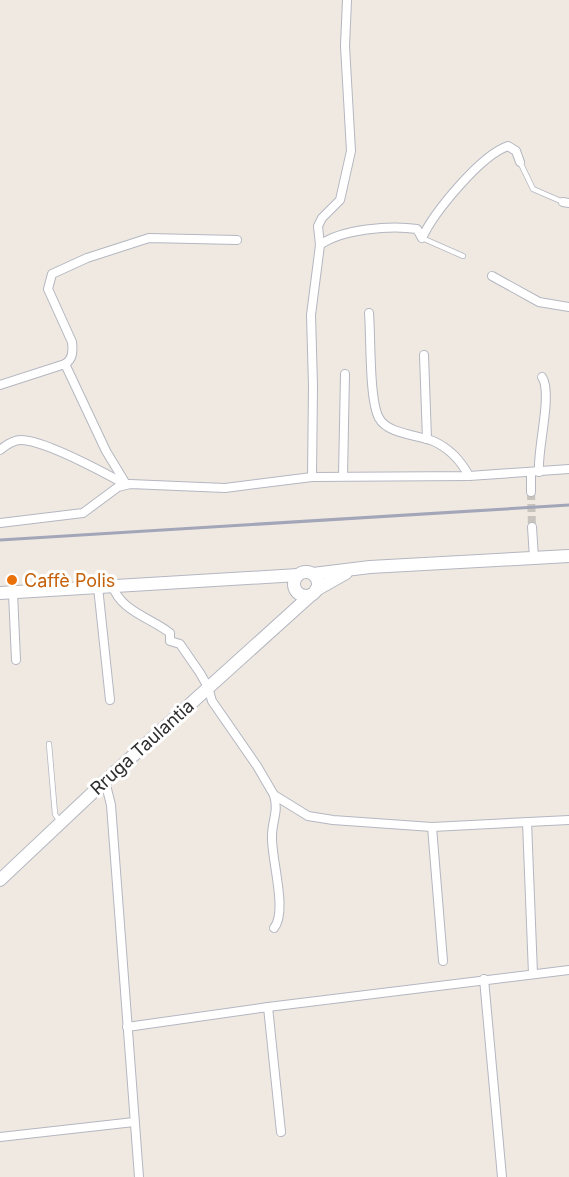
<svg xmlns="http://www.w3.org/2000/svg" width="569" height="1177" font-family="Inter,sans-serif">
	<style>
		.lines { fill: none; stroke-linecap: round; stroke-linejoin: round }
		.street-tunnel { stroke: #c8c4bd; stroke-width: 8; stroke-dasharray: 8 4; stroke-linecap: butt }
		.lane-casing { stroke: #b4b7c1; stroke-width: 6 }
		.street-casing { stroke: #b4b7c1; stroke-width: 10 }
		.secondary-casing { stroke: #b4b7c1; stroke-width: 14 }
		.lane { stroke: #fff; stroke-width: 4.5 }
		.street { stroke: #fff; stroke-width: 8 }
		.secondary { stroke: #fff; stroke-width: 12 }
		.rail { stroke: #a3a6b8; stroke-width: 3 }
		.food-dot { fill: #e8710a; stroke: #fff; stroke-width: 2 }
		.labels { text-anchor: middle; dominant-baseline: central; stroke-width: 6; stroke-linejoin: round; paint-order: stroke }
		.food-label { font-size: 18px; fill: #c56008; stroke: #fff; text-anchor: start }
		.street-label { font-size: 18px; fill: #2e2e2e; stroke: #fff }
	</style>
	<rect width="100%" height="100%" fill="#efe9e1"/>
	<g class="lines">
		<path class="street-tunnel" d="M 531,492 L 532,527"/>
		<defs>
			<g id="lane">
				<path d="M 520,162 L 533,189 L 563,202"/>
				<path d="M 422,238 L 463,256"/>
				<path d="M 49,744 L 55,814 L 60,822"/>
			</g>
			<g id="street">
				<path d="M 563,202 L 569,203"/>
				<path d="M 320,245 C 341,229 391,225 417,229 L 422,238 C 434,212 481,155 508,146 L 516,151 L 520,162"/>
				<path d="M 492,276 L 539,302 L 569,307"/>
				<path d="M 369,313 C 371,337 369,400 379,418 C 387,434 419,435 433,441 C 449,448 461,461 469,476"/>
				<path d="M 424,355 L 427,439"/>
				<path d="M 65,364 C 73,359 73,351 72,342 L 48,289 L 52,274 L 87,258 L 149,238 L 237,240"/>
				<path d="M 0,385 L 65,364 L 106,451 L 126,484"/>
				<path d="M 0,450 C 6,445 13,440 21,440 C 44,440 101,471 123,483"/>
				<path d="M 539,472 C 537,449 553,393 542,377"/>
				<path d="M 343,476 L 345,374"/>
				<path d="M 312,477 L 313,386 L 311,315 L 320,245 L 318,226 L 322,218 L 340,200 L 351,151 L 345,46 L 347,0"/>
				<path d="M 531,492 L 531,474"/>
				<path d="M 0,523 L 83,513 L 118,487 L 130,484 L 225,488 L 312,477 L 469,476 L 569,469"/>
				<path d="M 532,527 L 534,558"/>
				<path d="M 113,586 C 119,610 153,619 170,633 L 170,641 L 180,644 L 200,673 L 208,687 L 212,701 L 257,766 L 274,795 L 308,816 L 333,820 L 432,827 L 569,820"/>
				<path d="M 98,587 L 110,700"/>
				<path d="M 13,593 L 16,660"/>
				<path d="M 105,781 L 111,805 L 139,1177"/>
				<path d="M 274,795 C 279,811 272,821 272,836 C 271,859 288,911 274,928"/>
				<path d="M 527,822 L 533,974"/>
				<path d="M 432,827 L 443,961"/>
				<path d="M 484,979 L 502,1177"/>
				<path d="M 268,1007 L 569,970"/>
				<path d="M 127,1027 L 268,1007 L 281,1132"/>
				<path d="M 0,1137 L 134,1122"/>
			</g>
			<g id="secondary">
				<circle cx="306" cy="584" r="12"/>
				<path d="M 313,574 L 370,567 L 569,556"/>
				<path d="M 316,590 L 346,573"/>
				<path d="M 0,593 L 298,575"/>
				<path d="M 0,880 L 105,781 L 311,595"/>
			</g>
		</defs>
		<use href="#lane" class="lane-casing"/>
		<use href="#street" class="street-casing"/>
		<use href="#secondary" class="secondary-casing"/>
		<use href="#lane" class="lane"/>
		<use href="#street" class="street"/>
		<use href="#secondary" class="secondary"/>
		<path class="rail" d="M 0,540 L 569,505"/>
	</g>
	<circle class="food-dot" cx="12" cy="580" r="6"/>
	<g class="labels">
		<g class="food-label">
			<text x="24" y="580">Caffè Polis</text>
		</g>
		<g class="street-label">
			<text transform="translate(142 747) rotate(-42)">Rruga Taulantia</text>
		</g>
	</g>
</svg>
